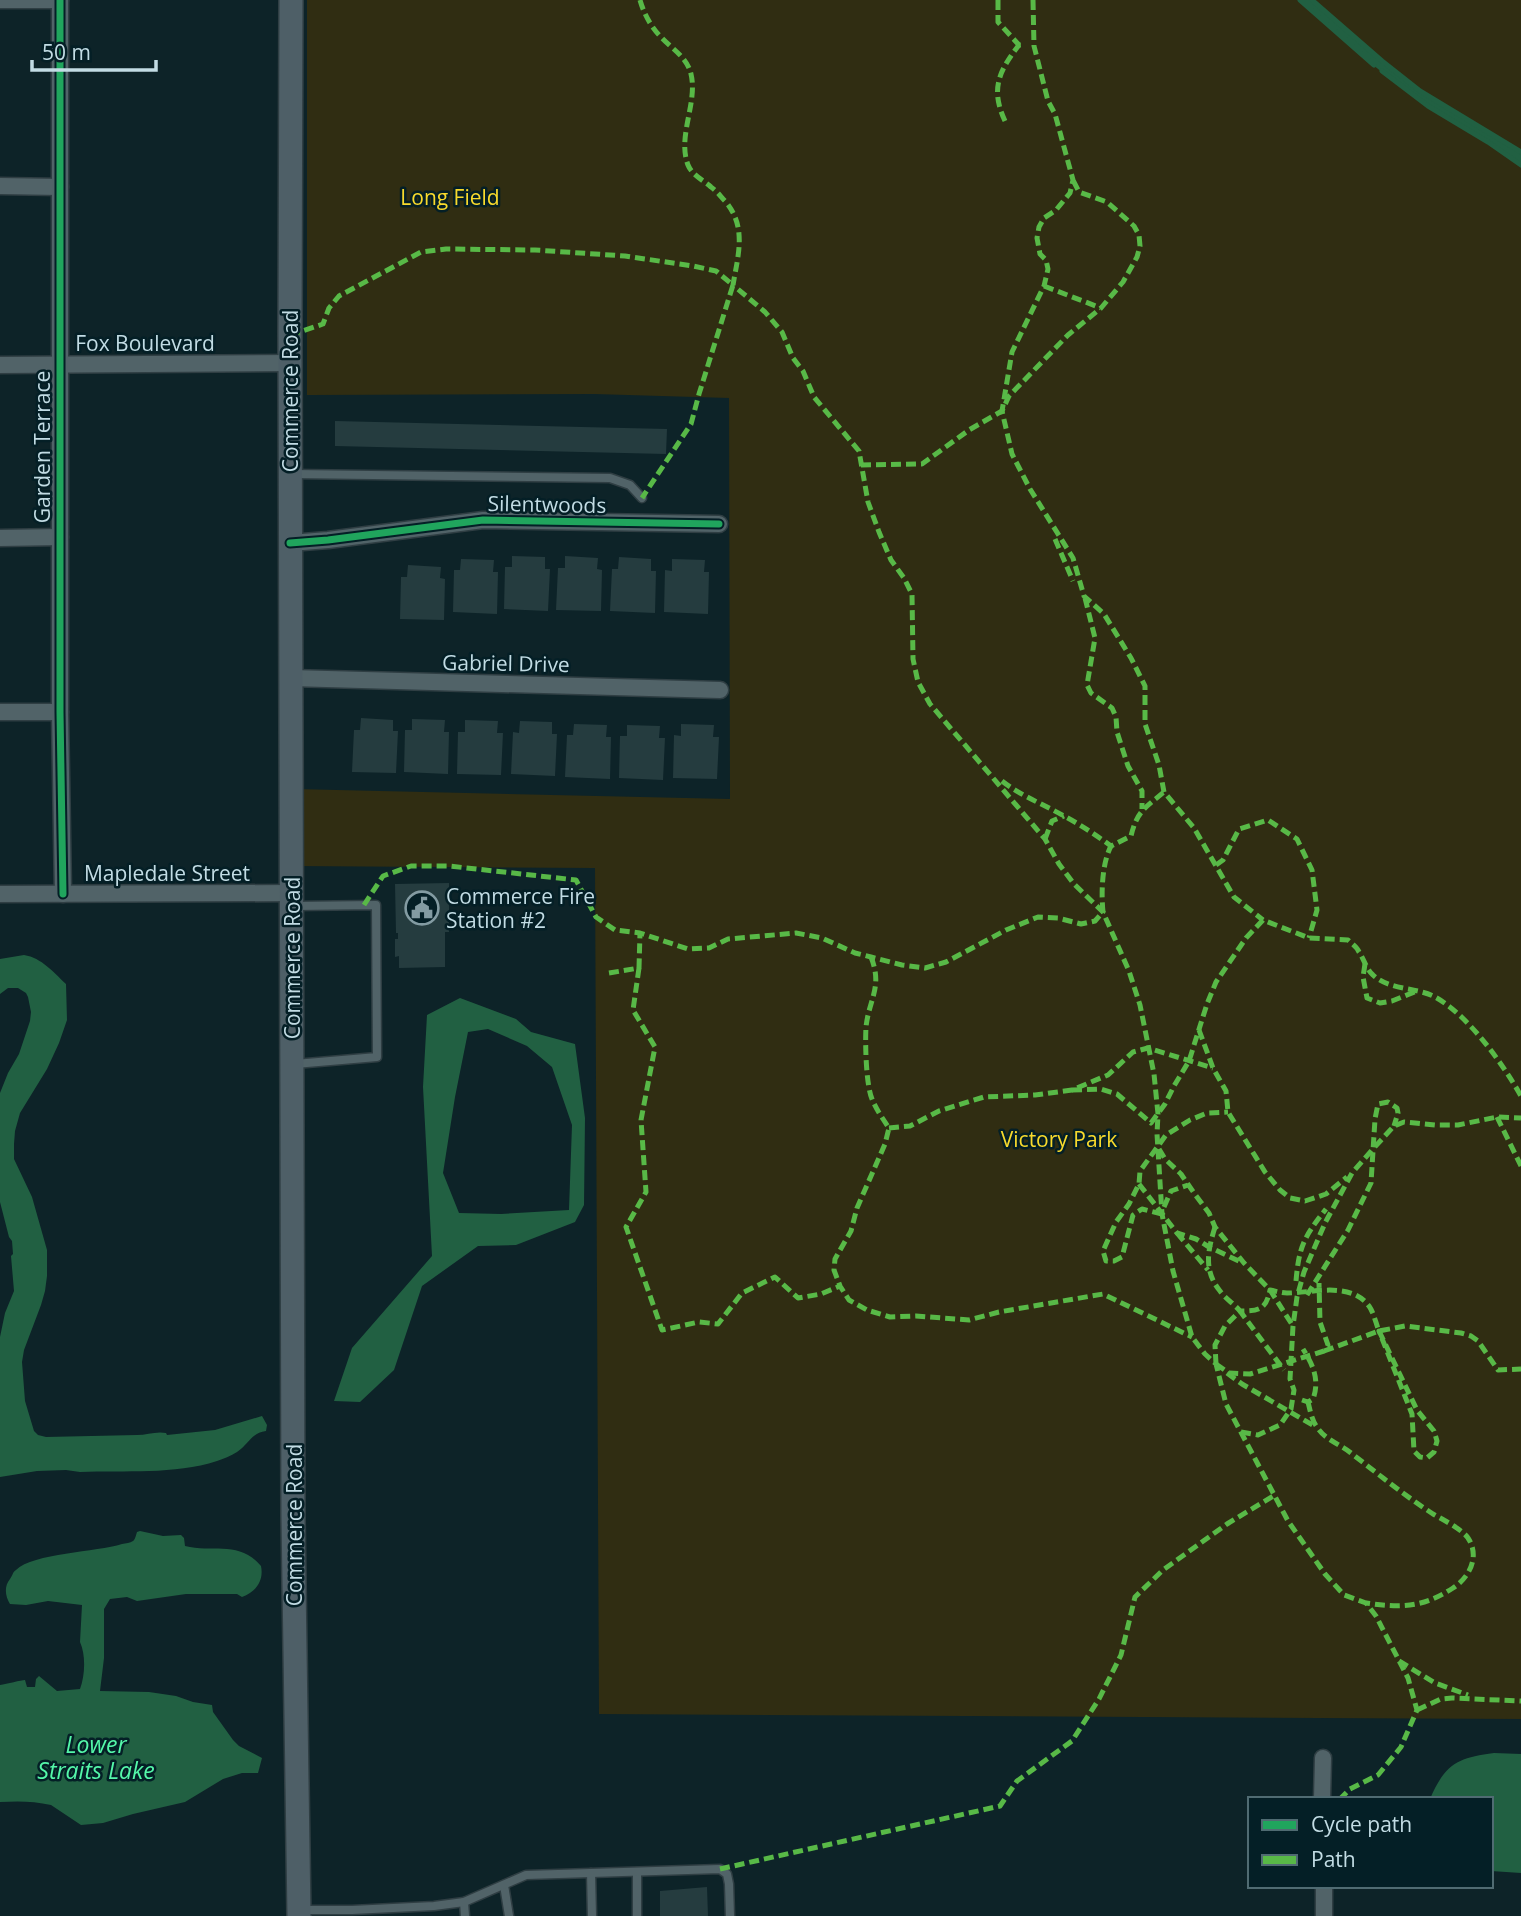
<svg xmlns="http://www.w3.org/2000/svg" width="1521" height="1916" font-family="'Open Sans',sans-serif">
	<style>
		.green { fill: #302d12 }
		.water { fill: #216042; fill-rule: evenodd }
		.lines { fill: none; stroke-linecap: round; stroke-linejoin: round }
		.stream { stroke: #216042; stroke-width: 5 }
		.building { fill: #253c3f }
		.service-casing { stroke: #2f3e43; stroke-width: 11 }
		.minor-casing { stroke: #2f3e43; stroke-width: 19 }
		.secondary-casing { stroke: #2f3e43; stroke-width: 26 }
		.service { stroke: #516368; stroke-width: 8 }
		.minor { stroke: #516368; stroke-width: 16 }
		.secondary { stroke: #4e5f67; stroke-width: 23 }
		.quiet { stroke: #58b947; stroke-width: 5; stroke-dasharray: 10 5; stroke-linecap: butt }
		.cycleway-casing { stroke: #041f26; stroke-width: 11 }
		.cycleway { stroke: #20a55d; stroke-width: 7 }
		.labels { text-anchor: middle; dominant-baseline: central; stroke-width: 5; stroke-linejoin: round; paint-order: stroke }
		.park-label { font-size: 21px; fill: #f8da2c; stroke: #041f26 }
		.street-label { font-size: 21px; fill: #c2dce4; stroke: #041f26 }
		.poi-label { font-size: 21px; fill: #c2dce4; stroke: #041f26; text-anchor: start }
		.water-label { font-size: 23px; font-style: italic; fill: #54f7a9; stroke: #041f26 }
	</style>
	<rect width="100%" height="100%" fill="#0d2328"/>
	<path class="green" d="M 307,0 L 1521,0 L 1521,1719 L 599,1714 L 595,868 L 293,866 L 294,789 L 730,799 L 729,398 L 594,394 L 307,395 Z"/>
	<g class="water">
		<path d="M 1300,0 L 1312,0 L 1382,61 L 1420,91 L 1521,152 L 1521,165 C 1488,140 1450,122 1416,98 C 1375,69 1337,34 1300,0 Z"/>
		<path d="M 24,955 C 42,958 53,972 66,984 L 67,1020 L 59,1043 L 47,1069 L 20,1113 L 15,1131 L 14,1144 L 14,1159 L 32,1197 L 47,1250 L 47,1276 L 45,1291 L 41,1305 L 24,1350 L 22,1362 L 25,1401 L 34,1431 L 38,1435 L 46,1437 L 137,1435 C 147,1435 156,1431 166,1433 L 167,1435 L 215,1430 L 262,1416 L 267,1425 L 266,1431 C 251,1433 249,1444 237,1452 C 231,1456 223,1459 217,1461 C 174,1475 125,1470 80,1472 L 66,1470 L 37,1471 L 0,1477 L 0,1337 L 5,1313 L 14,1291 L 11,1256 L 13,1254 L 12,1241 L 9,1237 L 0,1202 L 0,1093 L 8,1073 L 19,1054 L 30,1021 L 31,1012 L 28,997 L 26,993 L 18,988 L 8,988 L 0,994 L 0,959 Z"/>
		<path d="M 460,998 L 516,1019 L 531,1032 L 575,1044 L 585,1118 L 584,1205 L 575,1222 L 516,1245 L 478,1246 L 422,1286 L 394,1370 L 360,1402 L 334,1401 L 352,1348 L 432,1256 L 423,1087 L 427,1015 ZM 488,1029 L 527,1046 L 552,1067 L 572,1125 L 569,1210 L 501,1214 L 459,1213 L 443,1173 L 455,1097 L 468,1032 Z"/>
		<path d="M 140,1531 L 163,1536 L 181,1535 L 184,1538 L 185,1546 C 214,1553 239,1540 261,1566 C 264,1581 256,1592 242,1597 L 237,1594 L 186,1594 L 137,1601 L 127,1597 L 110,1599 L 104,1609 L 104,1658 L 100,1691 L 149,1692 L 176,1696 L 193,1702 L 212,1705 L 213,1712 L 233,1740 L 239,1746 L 262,1758 L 258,1773 L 242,1773 L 223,1779 L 185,1802 L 133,1814 L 103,1823 L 81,1825 L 51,1805 C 34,1801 18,1801 0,1802 L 0,1685 C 7,1684 21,1680 25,1680 L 27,1687 L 35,1687 L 36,1679 L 39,1676 L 57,1691 L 80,1689 C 85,1676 86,1655 80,1642 L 82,1605 L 48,1601 L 26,1605 L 10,1604 C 5,1596 4,1586 10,1579 C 13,1575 12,1573 16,1570 C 33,1553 97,1552 122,1544 C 126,1543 130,1543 133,1541 C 135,1540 136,1535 137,1532 Z"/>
		<path d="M 1494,1753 L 1521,1754 L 1521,1873 L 1491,1871 L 1491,1799 L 1430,1799 C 1445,1764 1457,1758 1494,1753 Z"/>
	</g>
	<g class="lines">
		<g class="stream">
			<path d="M 1300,0 L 1374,65"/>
			<path d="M 1312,0 L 1382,61 L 1420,91 L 1521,152"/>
			<path d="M 1382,71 L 1428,106 L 1488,142 L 1521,165"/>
		</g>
	</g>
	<g class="building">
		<path d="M 335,421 L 667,429 L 666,454 L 335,446 Z"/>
		<path d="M 512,556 L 545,557 L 545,569 L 550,569 L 548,611 L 504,609 L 505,567 L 512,567 Z"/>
		<path d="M 565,556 L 598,558 L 597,569 L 602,570 L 601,611 L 556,610 L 558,568 L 565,568 Z"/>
		<path d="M 619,557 L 651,559 L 651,571 L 656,571 L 655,613 L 610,611 L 612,569 L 618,569 Z"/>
		<path d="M 461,559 L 494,560 L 493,572 L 498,572 L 497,614 L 453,612 L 454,570 L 460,570 Z"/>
		<path d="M 672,559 L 705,560 L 704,572 L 709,572 L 708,614 L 664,612 L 665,570 L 672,571 Z"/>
		<path d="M 408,565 L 441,567 L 440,578 L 445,579 L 444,620 L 400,619 L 401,577 L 407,577 Z"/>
		<path d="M 361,718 L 393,720 L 393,731 L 398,731 L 396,773 L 352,772 L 354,730 L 360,730 Z"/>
		<path d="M 412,719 L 445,720 L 444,732 L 449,732 L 448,774 L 404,772 L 405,730 L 412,730 Z"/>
		<path d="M 465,720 L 498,721 L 497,733 L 503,733 L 501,775 L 457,774 L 458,732 L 465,732 Z"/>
		<path d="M 520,721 L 552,722 L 552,734 L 557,734 L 555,776 L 511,774 L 513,732 L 519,733 Z"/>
		<path d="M 574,724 L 607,725 L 606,737 L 611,737 L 610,779 L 565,777 L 567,735 L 573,735 Z"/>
		<path d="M 681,724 L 714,725 L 713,737 L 719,737 L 717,779 L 673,778 L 674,735 L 681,736 Z"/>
		<path d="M 627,725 L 660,726 L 659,738 L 665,738 L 663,780 L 619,778 L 620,736 L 627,736 Z"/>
		<path d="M 449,883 L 449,932 L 445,932 L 445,967 L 399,968 L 399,956 L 395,957 L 395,939 L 398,939 L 398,933 L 396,933 L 395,884 Z"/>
		<path d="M 707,1887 L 708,1916 L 660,1916 L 660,1891 Z"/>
	</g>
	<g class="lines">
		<defs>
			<g id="service">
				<path d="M 293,474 L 610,478 L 630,485 L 642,498"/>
				<path d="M 294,906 L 376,905 L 377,1057 L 295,1064"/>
				<path d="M 637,1872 L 637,1916"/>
				<path d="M 591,1873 L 592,1916"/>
				<path d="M 504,1885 L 509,1916"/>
				<path d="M 464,1902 L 465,1916"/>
				<path d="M 300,1910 L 352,1910 L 434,1906 L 464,1902 L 526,1875 L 720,1869 L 727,1874 L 729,1884 L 730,1916"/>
			</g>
			<g id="minor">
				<path d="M 0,0 L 60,0"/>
				<path d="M 60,0 L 60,712 L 63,894"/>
				<path d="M 0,186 L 60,187"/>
				<path d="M 0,365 L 290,363"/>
				<path d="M 0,538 L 60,537"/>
				<path d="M 290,543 L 328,540 L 483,520 L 719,524"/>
				<path d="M 291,678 L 720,690"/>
				<path d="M 0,712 L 60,712"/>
				<path d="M 0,894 L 292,893"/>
				<path d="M 1322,1799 L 1323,1758"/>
				<path d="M 1324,1886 L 1324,1916"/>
			</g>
			<path id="secondary" d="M 291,0 L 290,335 L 293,1517 L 299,1916"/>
		</defs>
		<use href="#service" class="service-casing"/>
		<use href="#minor" class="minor-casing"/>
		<use href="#secondary" class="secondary-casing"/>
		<use href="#service" class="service"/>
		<use href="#minor" class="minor"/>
		<use href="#secondary" class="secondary"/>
		<g class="quiet">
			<path d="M 640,0 C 644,14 651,27 661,37 C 672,49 687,57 691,74 C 698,103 677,136 688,165 C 692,175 703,180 711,187 C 717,191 721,197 726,202 C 747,228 738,255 733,285 L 765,312 L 782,332 L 793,358 L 803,371 L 814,397 L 859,451 L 868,502 L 879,532 L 891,560 L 904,578 L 912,594 L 913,659 L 918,682 L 930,704 L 1045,839 L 1059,864 L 1074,884 L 1103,912 L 1129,971 L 1140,1005 L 1154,1074 L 1158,1114 L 1157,1134 L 1162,1214 L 1173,1271 L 1192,1337 L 1205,1354 L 1216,1364 L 1226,1404 L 1288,1521 L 1325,1574 L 1344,1595 L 1366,1603 L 1376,1616 L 1408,1678 L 1417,1710 L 1401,1747 L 1378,1775 L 1350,1789 L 1340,1799"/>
			<path d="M 998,0 L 998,22 L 1019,45 L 1025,45"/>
			<path d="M 1033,0 L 1034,46 L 1048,101 L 1055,114 L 1073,180 L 1070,193 L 1056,210 L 1044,218 L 1039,227 L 1037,238 L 1040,254 L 1046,260 L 1048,269 L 1044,286 L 1012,352 L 1002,411 L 1012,454 L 1030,489 L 1073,558 L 1084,596 L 1104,614 L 1131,658 L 1145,686 L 1145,724 L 1159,765 L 1164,792 L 1194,828 L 1234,897 L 1263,920"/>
			<path d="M 1005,121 C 990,89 999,71 1019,45"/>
			<path d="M 1044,286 L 1101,308"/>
			<path d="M 290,335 L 323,324 L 329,308 L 339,296 L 421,252 L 446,249 L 535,250 L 625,256 L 693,266 L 716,271 L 733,285 L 699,394 L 691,424 L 642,498"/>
			<path d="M 861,465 L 922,464 L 969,430 L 1002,411 L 1009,396 L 1068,335 L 1101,308 L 1123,282 L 1137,257 L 1140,246 L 1139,235 L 1134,226 L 1107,202 L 1079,192 L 1073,180"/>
			<path d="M 1055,539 L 1073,581"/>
			<path d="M 1085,598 L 1095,638 L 1087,685 L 1091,693 L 1112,708 L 1116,717 L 1117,732 L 1128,766 L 1142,791 L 1142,809"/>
			<path d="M 1002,781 C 1021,796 1043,804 1064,816 C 1081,825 1096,835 1111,846 L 1131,836 C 1137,811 1145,808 1164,792"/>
			<path d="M 1045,839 L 1052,821 L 1064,816"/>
			<path d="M 1216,865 L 1223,860 L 1239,829 L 1268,820 L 1297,839 L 1312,870 L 1317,910 L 1309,938"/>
			<path d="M 364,905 L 383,876 L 411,866 L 449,866 L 576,880 L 596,917 L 615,930 L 640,933 L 688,949 L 709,948 L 728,939 L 796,933 L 822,938 L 855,953 L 871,957 L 902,965 L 925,968 L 946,962 L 1006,930 L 1038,917 L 1058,918 L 1081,924 L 1095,921 L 1103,912 C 1101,893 1102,863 1111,846"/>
			<path d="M 871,957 C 883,987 869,999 866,1027 C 865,1043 866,1085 872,1099 C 876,1109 883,1119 889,1128 L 885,1144 L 857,1208 L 851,1231 L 835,1259 L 834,1270 L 840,1286 L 849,1300 L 867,1310 L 890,1317 L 916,1316 L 969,1320 L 999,1312 L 1103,1294 L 1192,1337"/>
			<path d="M 1365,964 L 1363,977 L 1367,998 L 1380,1003 L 1392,1001 L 1417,991"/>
			<path d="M 639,968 L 633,1010 L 655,1047 L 641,1120 L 646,1192 L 626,1227 L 662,1330 L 699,1322 L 718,1324 L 742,1293 L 775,1277 L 798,1298 L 821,1294 L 840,1286"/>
			<path d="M 609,973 L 639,968 L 640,933"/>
			<path d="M 1199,1030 L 1213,1068 L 1226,1091 L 1228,1112 L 1265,1172 L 1280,1190 L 1290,1198 L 1305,1201 L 1326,1194 L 1347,1177"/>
			<path d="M 1072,1090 L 1101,1089 L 1117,1094 L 1151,1123 L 1165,1104 L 1174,1086 L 1189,1061 L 1207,1004 L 1216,982 L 1246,938 L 1263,920 L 1309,938 L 1348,940 C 1352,944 1357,947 1359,952 C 1364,959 1366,969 1373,975 C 1389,990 1414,987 1433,996 C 1467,1013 1503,1064 1521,1096"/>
			<path d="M 1497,1117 L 1521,1166"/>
			<path d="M 889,1128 L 910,1126 L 939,1111 L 984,1097 L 1035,1095 L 1072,1090 L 1108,1075 L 1133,1052 L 1148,1048 L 1213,1068"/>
			<path d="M 1159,1149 L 1165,1159 L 1181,1174 L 1194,1193 L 1209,1213 L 1215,1227 L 1244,1263 L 1270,1290 L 1293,1326"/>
			<path d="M 1139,1184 L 1177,1233 L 1196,1239 L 1209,1247 L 1241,1262"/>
			<path d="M 1164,1207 L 1171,1191 L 1188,1185"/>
			<path d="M 1162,1214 L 1142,1209 L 1133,1215 L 1122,1257 L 1114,1261 L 1106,1261 L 1103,1251 L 1116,1222 L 1129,1204 L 1139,1184 L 1140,1171 L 1166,1135 L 1190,1120 L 1207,1113 L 1228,1112"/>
			<path d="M 1215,1227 C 1208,1250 1203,1270 1220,1291 C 1225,1298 1234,1304 1240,1311 C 1259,1311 1266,1310 1270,1290 C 1276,1291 1281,1293 1287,1293 C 1313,1293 1350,1281 1369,1306 C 1374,1313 1376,1324 1379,1331 L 1405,1326 L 1461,1333 L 1471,1336 L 1478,1341 L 1498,1370 L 1521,1369"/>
			<path d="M 1177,1233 L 1208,1270"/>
			<path d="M 1296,1281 C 1299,1246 1304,1237 1326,1209"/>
			<path d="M 1307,1295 L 1348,1230 L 1371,1183 L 1375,1119 L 1378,1104 L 1388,1102 L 1397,1108 L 1398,1113 L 1394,1126"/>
			<path d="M 1379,1331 L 1417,1410 L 1434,1431 L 1437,1441 L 1434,1452 L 1427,1458 L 1420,1457 L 1414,1451 L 1412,1414 Z"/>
			<path d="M 1324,1351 L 1379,1331"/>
			<path d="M 1216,1364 L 1229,1373 L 1250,1374 L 1324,1351 L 1328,1345 L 1320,1322 L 1319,1283"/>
			<path d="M 1216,1364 L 1215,1345 L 1225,1326 L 1240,1311 L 1284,1370"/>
			<path d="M 1227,1373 L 1242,1384 L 1316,1427"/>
			<path d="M 1302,1400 L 1308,1402 L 1313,1399 C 1320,1380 1313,1365 1303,1349"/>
			<path d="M 1308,1402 C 1310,1410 1312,1421 1317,1427 C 1325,1440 1340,1444 1351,1453 C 1378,1474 1404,1495 1433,1514 C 1442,1519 1463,1530 1468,1538 C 1480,1556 1470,1577 1453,1588 C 1422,1608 1401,1608 1366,1603"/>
			<path d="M 1241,1432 L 1258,1435 L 1280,1425 L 1291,1409 L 1294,1390 L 1290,1379 L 1293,1326 L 1297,1297 L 1304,1272 L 1325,1223 L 1352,1173 L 1372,1150 L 1394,1126 L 1404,1122 L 1435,1125 L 1458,1125 L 1497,1117 L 1521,1118"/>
			<path d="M 1399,1661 L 1435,1683 L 1468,1695"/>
			<path d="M 1417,1710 L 1441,1699 L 1452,1698 L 1521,1701"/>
			<path d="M 720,1869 L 1000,1806 L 1017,1781 L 1072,1741 L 1099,1699 L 1121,1655 L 1135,1597 L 1163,1570 L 1227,1524 L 1275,1495"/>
		</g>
		<defs>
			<g id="cycleway">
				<path d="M 60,0 L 60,712 L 63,894"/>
				<path d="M 290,543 L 328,540 L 483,520 L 719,524"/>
			</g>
		</defs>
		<use href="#cycleway" class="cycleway-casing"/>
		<use href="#cycleway" class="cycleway"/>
	</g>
	<defs>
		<symbol id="civic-ring" viewBox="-11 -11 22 22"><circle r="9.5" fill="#041f26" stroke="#839ba2" stroke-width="1.5"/><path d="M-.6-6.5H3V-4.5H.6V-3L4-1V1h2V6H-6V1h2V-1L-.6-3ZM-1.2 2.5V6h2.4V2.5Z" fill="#839ba2"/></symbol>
	</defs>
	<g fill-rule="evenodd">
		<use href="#civic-ring" x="403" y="889" width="38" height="38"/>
	</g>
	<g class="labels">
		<g class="park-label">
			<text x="450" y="197">Long Field</text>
			<text x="1059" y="1139">Victory Park</text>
		</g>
		<g class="street-label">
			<text x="145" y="343">Fox Boulevard</text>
			<text transform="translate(290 391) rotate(-90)">Commerce Road</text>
			<text transform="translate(42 447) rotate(-90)">Garden Terrace</text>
			<text transform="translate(547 504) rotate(1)">Silentwoods</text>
			<text transform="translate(506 663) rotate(1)">Gabriel Drive</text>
			<text x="167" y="873">Mapledale Street</text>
			<text transform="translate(292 958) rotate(-90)">Commerce Road</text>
			<text transform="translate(294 1525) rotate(-90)">Commerce Road</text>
		</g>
		<g class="poi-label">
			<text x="446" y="896">Commerce Fire<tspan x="446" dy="24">Station #2</tspan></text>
		</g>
		<g class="water-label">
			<text x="96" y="1744">Lower<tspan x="96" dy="26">Straits Lake</tspan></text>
		</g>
	</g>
	<rect x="1248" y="1797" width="245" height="91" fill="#041f26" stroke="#506b72" stroke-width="2"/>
	<rect x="1262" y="1820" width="35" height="10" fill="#20a55d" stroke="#506b72" stroke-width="2"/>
	<text x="1311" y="1832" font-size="21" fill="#c2dce4">Cycle path</text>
	<rect x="1262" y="1855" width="35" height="10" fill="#58b947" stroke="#506b72" stroke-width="2"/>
	<text x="1311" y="1867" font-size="21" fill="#c2dce4">Path</text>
	<path d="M32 60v10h124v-10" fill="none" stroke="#c2dce4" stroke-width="3.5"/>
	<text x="42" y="60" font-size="21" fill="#c2dce4" stroke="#041f26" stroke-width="5" paint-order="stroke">50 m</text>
</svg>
